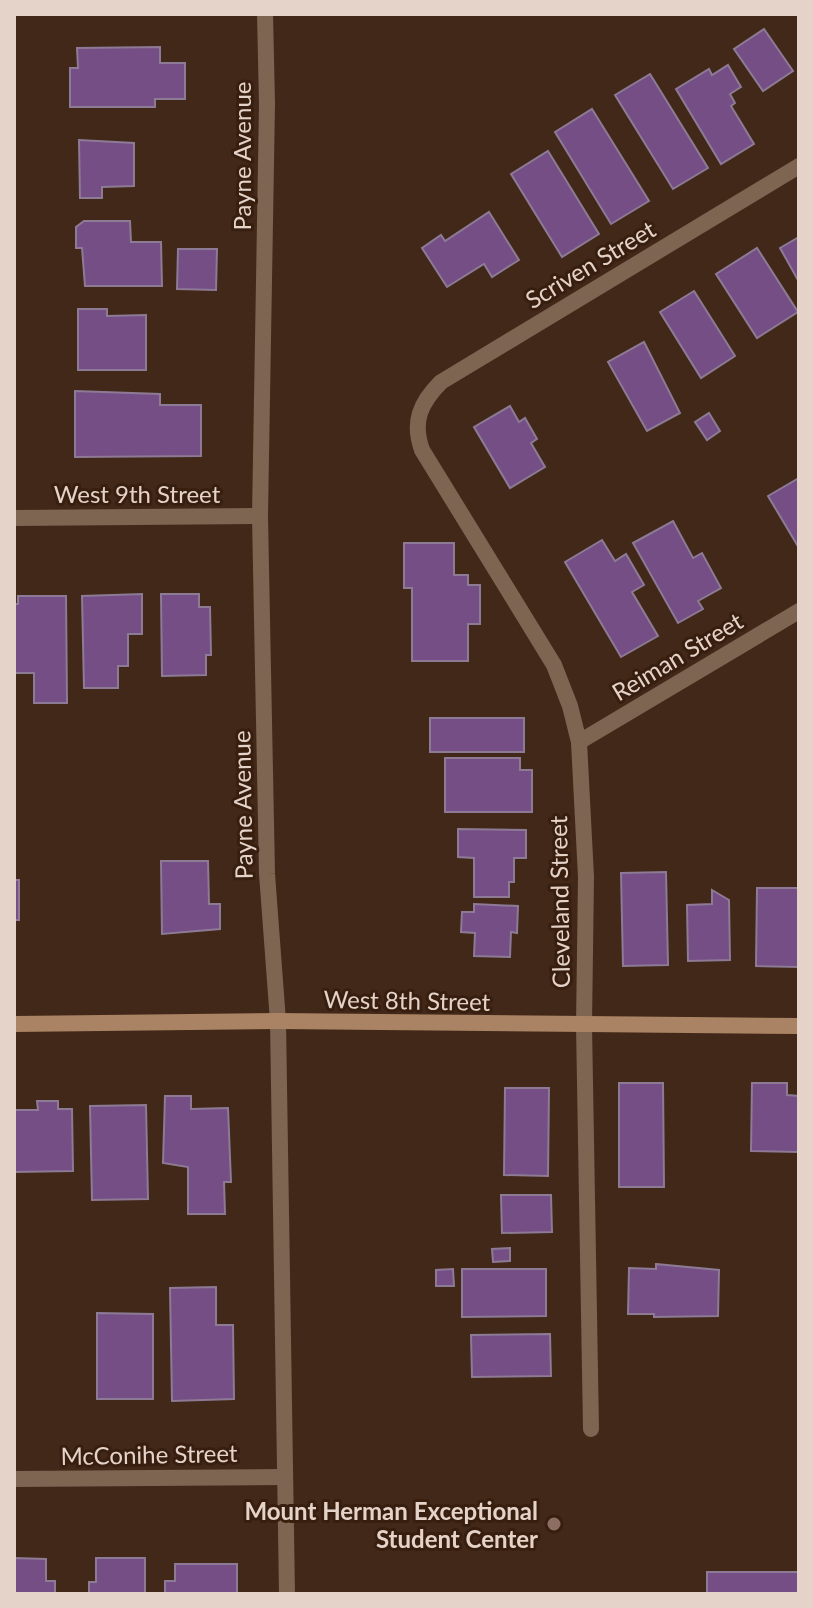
<svg xmlns="http://www.w3.org/2000/svg" width="813" height="1608" font-family="Lato,sans-serif">
	<style>
		.building { fill: #744e84; stroke: #8d7a95; stroke-width: 2 }
		.lines { fill: none; stroke-linecap: round; stroke-linejoin: round }
		.street { stroke: #7d6552; stroke-width: 16 }
		.secondary { stroke: #a98363; stroke-width: 16 }
		.education-dot { fill: #8d6e63; stroke: #371e0e; stroke-width: 3 }
		.labels { text-anchor: middle; dominant-baseline: central; stroke-width: 6; stroke-linejoin: round; paint-order: stroke }
		.street-label { font-size: 24px; fill: #e5d3c9; stroke: #371e0e }
		.poi-label { font-size: 24px; font-weight: bold; fill: #e5d3c9; stroke: #371e0e; text-anchor: end }
	</style>
	<rect width="100%" height="100%" fill="#422818"/>
	<g class="building">
		<path d="M 764,29 L 793,71 L 763,91 L 734,49 Z"/>
		<path d="M 160,47 L 160,63 L 185,63 L 185,99 L 155,99 L 155,107 L 70,107 L 70,68 L 78,68 L 77,48 Z"/>
		<path d="M 728,65 L 741,87 L 730,94 L 735,103 L 731,106 L 754,144 L 721,164 L 676,89 L 709,69 L 712,75 Z"/>
		<path d="M 650,74 L 708,168 L 673,189 L 615,95 Z"/>
		<path d="M 592,109 L 649,201 L 611,224 L 555,132 Z"/>
		<path d="M 79,140 L 134,143 L 134,186 L 102,187 L 102,198 L 80,198 Z"/>
		<path d="M 548,151 L 599,234 L 562,257 L 511,174 Z"/>
		<path d="M 489,212 L 519,260 L 492,277 L 484,264 L 447,287 L 422,248 L 441,235 L 445,241 Z"/>
		<path d="M 84,221 L 130,221 L 131,242 L 161,242 L 162,286 L 85,286 L 82,248 L 76,248 L 76,227 Z"/>
		<path d="M 799,237 L 799,282 L 780,248 Z"/>
		<path d="M 757,248 L 798,312 L 757,338 L 716,274 Z"/>
		<path d="M 178,249 L 217,249 L 216,290 L 177,289 Z"/>
		<path d="M 694,291 L 735,356 L 701,378 L 660,312 Z"/>
		<path d="M 78,309 L 107,309 L 107,316 L 146,315 L 146,370 L 78,370 Z"/>
		<path d="M 644,342 L 680,413 L 647,431 L 608,362 Z"/>
		<path d="M 75,391 L 160,394 L 160,405 L 201,405 L 201,456 L 75,457 Z"/>
		<path d="M 510,406 L 519,422 L 525,418 L 537,439 L 531,443 L 545,467 L 510,488 L 474,427 Z"/>
		<path d="M 709,413 L 720,431 L 707,440 L 695,422 Z"/>
		<path d="M 799,478 L 799,548 L 768,496 Z"/>
		<path d="M 673,521 L 693,558 L 702,553 L 721,588 L 698,601 L 703,609 L 678,623 L 633,543 Z"/>
		<path d="M 602,540 L 615,561 L 626,554 L 644,585 L 632,592 L 658,636 L 621,657 L 565,562 Z"/>
		<path d="M 404,543 L 454,543 L 454,575 L 468,575 L 468,585 L 480,585 L 480,624 L 468,624 L 468,661 L 412,661 L 412,588 L 404,588 Z"/>
		<path d="M 142,594 L 142,634 L 128,634 L 128,666 L 118,666 L 118,688 L 84,688 L 82,596 Z"/>
		<path d="M 161,594 L 199,594 L 199,607 L 210,607 L 211,655 L 206,655 L 206,675 L 162,676 Z"/>
		<path d="M 18,596 L 66,596 L 67,703 L 34,703 L 34,673 L 14,673 L 14,604 L 18,604 Z"/>
		<rect x="430" y="718" width="94" height="34"/>
		<path d="M 445,758 L 520,758 L 520,770 L 532,770 L 532,812 L 445,812 Z"/>
		<path d="M 458,829 L 526,830 L 526,858 L 514,858 L 514,882 L 509,882 L 509,897 L 474,897 L 474,858 L 458,857 Z"/>
		<path d="M 161,861 L 208,861 L 209,904 L 220,904 L 220,929 L 162,934 Z"/>
		<path d="M 666,872 L 668,965 L 623,966 L 621,873 Z"/>
		<rect x="14" y="880" width="5" height="40"/>
		<path d="M 757,888 L 799,888 L 799,967 L 756,966 Z"/>
		<path d="M 712,890 L 729,900 L 730,960 L 688,961 L 687,905 L 712,904 Z"/>
		<path d="M 474,904 L 518,906 L 517,933 L 511,932 L 510,957 L 474,956 L 475,933 L 461,932 L 462,912 L 474,912 Z"/>
		<path d="M 619,1083 L 663,1083 L 664,1187 L 619,1187 Z"/>
		<path d="M 752,1083 L 787,1083 L 787,1095 L 799,1096 L 799,1152 L 751,1151 Z"/>
		<path d="M 505,1088 L 549,1088 L 548,1176 L 504,1175 Z"/>
		<path d="M 165,1096 L 191,1096 L 191,1109 L 228,1108 L 231,1182 L 224,1182 L 225,1214 L 188,1214 L 188,1167 L 163,1163 Z"/>
		<path d="M 37,1101 L 58,1101 L 58,1109 L 72,1109 L 73,1171 L 14,1172 L 14,1110 L 38,1110 Z"/>
		<path d="M 146,1105 L 148,1199 L 92,1200 L 90,1106 Z"/>
		<path d="M 501,1195 L 551,1195 L 552,1232 L 502,1233 Z"/>
		<path d="M 510,1248 L 510,1261 L 493,1262 L 492,1249 Z"/>
		<path d="M 656,1264 L 719,1270 L 718,1316 L 654,1317 L 654,1314 L 628,1314 L 629,1268 L 656,1269 Z"/>
		<path d="M 453,1269 L 454,1286 L 436,1286 L 436,1270 Z"/>
		<path d="M 462,1269 L 546,1269 L 546,1316 L 462,1317 Z"/>
		<path d="M 216,1287 L 216,1325 L 233,1325 L 234,1399 L 172,1401 L 170,1288 Z"/>
		<path d="M 97,1313 L 153,1314 L 153,1399 L 97,1399 Z"/>
		<path d="M 550,1334 L 551,1376 L 472,1377 L 471,1335 Z"/>
		<path d="M 14,1558 L 46,1559 L 46,1581 L 55,1581 L 55,1594 L 14,1594 Z"/>
		<path d="M 96,1558 L 145,1558 L 145,1594 L 89,1594 L 89,1582 L 96,1582 Z"/>
		<path d="M 175,1564 L 237,1564 L 237,1594 L 165,1594 L 165,1581 L 175,1581 Z"/>
		<rect x="707" y="1572" width="92" height="22"/>
	</g>
	<g class="lines">
		<g class="street">
			<path d="M 265,14 L 267,104 L 260,516 L 267,874 L 278,1021 L 287,1594"/>
			<path d="M 14,518 L 260,516"/>
			<path d="M 579,742 L 799,611"/>
			<path d="M 591,1429 L 584,1025 L 586,877 L 579,742 L 570,706 L 554,665 L 422,450 C 412,422 420,403 441,382 L 799,166"/>
			<path d="M 14,1479 L 284,1477"/>
		</g>
		<path class="secondary" d="M 14,1024 L 278,1021 L 799,1026"/>
	</g>
	<circle class="education-dot" cx="554" cy="1524" r="8"/>
	<g class="labels">
		<g class="street-label">
			<text transform="translate(241 156) rotate(-90)">Payne Avenue</text>
			<text transform="translate(590 264) rotate(-31)">Scriven Street</text>
			<text x="137" y="493">West 9th Street</text>
			<text transform="translate(677 656) rotate(-31)">Reiman Street</text>
			<text transform="translate(242 805) rotate(-91)">Payne Avenue</text>
			<text transform="translate(559 902) rotate(-91)">Cleveland Street</text>
			<text transform="translate(407 1000) rotate(1)">West 8th Street</text>
			<text transform="translate(149 1454) rotate(-1)">McConihe Street</text>
		</g>
		<g class="poi-label">
			<text x="538" y="1510">Mount Herman Exceptional<tspan x="538" dy="28">Student Center</tspan></text>
		</g>
	</g>
	<rect width="813" height="1608" fill="none" stroke="#e5d3c9" stroke-width="32"/>
</svg>
